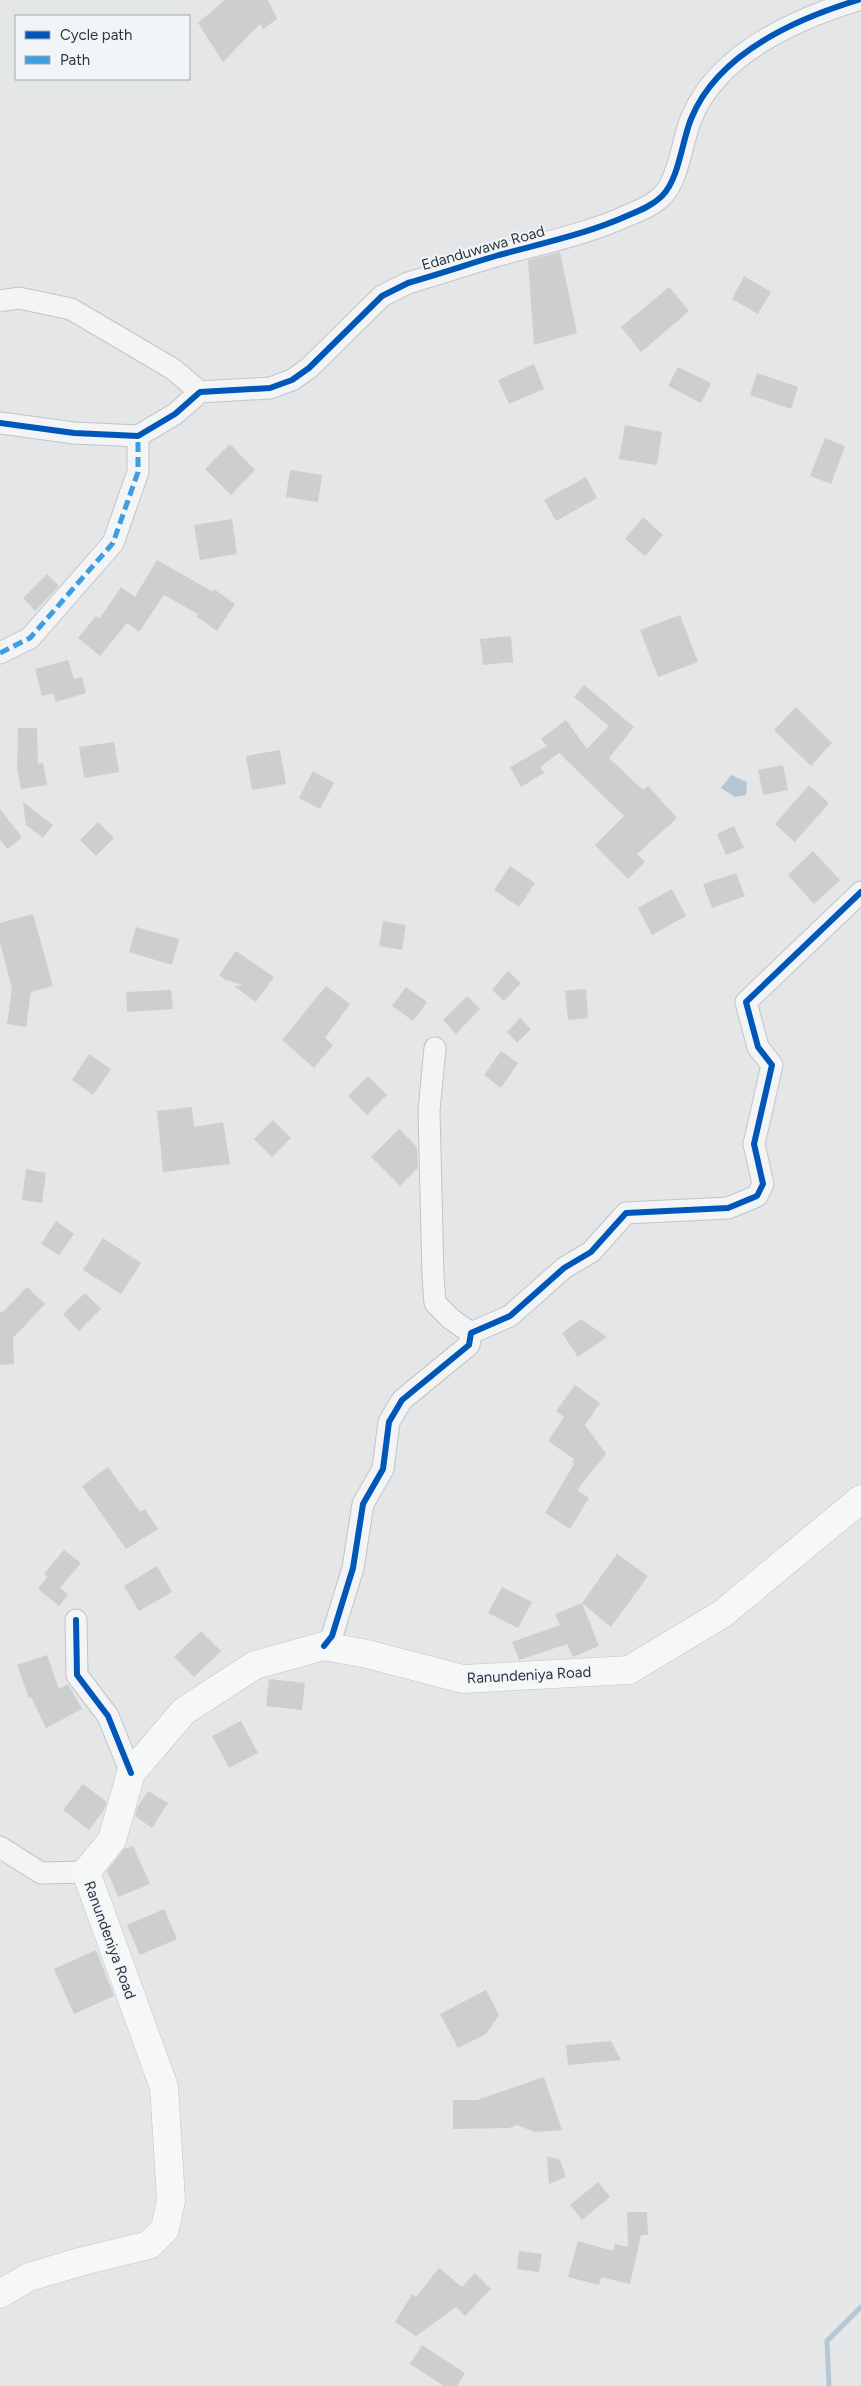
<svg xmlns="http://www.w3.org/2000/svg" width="861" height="2386" font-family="Figtree,sans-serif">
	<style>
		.water { fill: #b4c7d2 }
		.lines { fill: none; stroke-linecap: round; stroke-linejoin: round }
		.stream { stroke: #b4c7d2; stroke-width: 5 }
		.building { fill: #ccced0 }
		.street-casing { stroke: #c2c4c6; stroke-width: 23 }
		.secondary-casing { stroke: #c2c4c6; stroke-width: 29 }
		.street { stroke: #f2f4f5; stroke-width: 21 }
		.secondary { stroke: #f6f7f7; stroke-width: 28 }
		.quiet { stroke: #3d9ee3; stroke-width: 5; stroke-dasharray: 10 5; stroke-linecap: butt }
		.cycleway-casing { stroke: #f1f5f7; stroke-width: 9 }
		.cycleway { stroke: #0057b8; stroke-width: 6 }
		.labels { text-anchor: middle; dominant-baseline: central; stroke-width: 4; stroke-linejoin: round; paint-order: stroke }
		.street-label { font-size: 15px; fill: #2b3741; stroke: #f1f5f7 }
	</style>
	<rect width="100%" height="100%" fill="#e4e6e8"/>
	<path class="water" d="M 731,775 L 747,782 L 746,795 L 735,797 L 721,788 Z"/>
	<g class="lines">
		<path class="stream" d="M 829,2386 L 827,2341 L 861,2307"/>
	</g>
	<g class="building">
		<path d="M 225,0 L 268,0 L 277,19 L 263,29 L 260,24 L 223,62 L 198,23 Z"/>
		<path d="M 560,252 L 577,333 L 534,345 L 528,260 Z"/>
		<path d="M 744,276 L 771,292 L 758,314 L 732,299 Z"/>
		<path d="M 669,287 L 689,311 L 641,352 L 621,327 Z"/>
		<path d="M 534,364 L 544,389 L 509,404 L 498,380 Z"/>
		<path d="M 678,367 L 711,383 L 701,403 L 668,386 Z"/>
		<path d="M 757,373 L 798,387 L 791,409 L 750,395 Z"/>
		<path d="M 625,425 L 662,432 L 657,465 L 619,459 Z"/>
		<path d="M 825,438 L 845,446 L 831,484 L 810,476 Z"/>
		<path d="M 230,444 L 255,470 L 231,495 L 205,469 Z"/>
		<path d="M 290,470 L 322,475 L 318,502 L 286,497 Z"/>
		<path d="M 586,477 L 597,498 L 556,521 L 544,500 Z"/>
		<path d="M 643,517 L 663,535 L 645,556 L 625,539 Z"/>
		<path d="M 232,519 L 237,554 L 200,560 L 194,525 Z"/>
		<path d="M 157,560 L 213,592 L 214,589 L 235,604 L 217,631 L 196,616 L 198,614 L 164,595 L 139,632 L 127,623 L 100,656 L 78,638 L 96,616 L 100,618 L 121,587 L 135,597 Z"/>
		<path d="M 47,574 L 59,586 L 35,611 L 23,598 Z"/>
		<path d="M 680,615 L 698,662 L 658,677 L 640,630 Z"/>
		<path d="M 511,636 L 513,662 L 483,665 L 480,639 Z"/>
		<path d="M 68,660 L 74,679 L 82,677 L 86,693 L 56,702 L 53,693 L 42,696 L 35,669 Z"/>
		<path d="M 584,685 L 634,727 L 609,758 L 643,790 L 648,786 L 677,818 L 637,854 L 645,862 L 628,879 L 595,845 L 624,816 L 559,753 L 540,767 L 544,773 L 521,787 L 510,767 L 547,746 L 541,739 L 566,720 L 587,749 L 609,726 L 574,697 Z"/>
		<path d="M 796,707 L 832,743 L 811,766 L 774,730 Z"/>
		<path d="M 18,728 L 37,728 L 38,764 L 43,763 L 47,785 L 21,789 L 17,767 Z"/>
		<path d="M 114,742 L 119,772 L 84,778 L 79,747 Z"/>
		<path d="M 280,750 L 286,784 L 252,790 L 246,756 Z"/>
		<path d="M 783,765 L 788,790 L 763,795 L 758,770 Z"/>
		<path d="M 313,771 L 334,783 L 320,809 L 299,798 Z"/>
		<path d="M 809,785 L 829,803 L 795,842 L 775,824 Z"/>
		<path d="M 23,802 L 53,825 L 43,838 L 26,825 Z"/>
		<path d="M 0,809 L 22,837 L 8,849 L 0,840 Z"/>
		<path d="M 98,822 L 114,838 L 96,856 L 80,840 Z"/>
		<path d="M 734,826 L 744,848 L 726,855 L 717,834 Z"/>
		<path d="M 813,851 L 840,880 L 814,904 L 788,875 Z"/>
		<path d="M 510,866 L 535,883 L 519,907 L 494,890 Z"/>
		<path d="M 736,873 L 745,896 L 712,908 L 703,884 Z"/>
		<path d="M 672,889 L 686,916 L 652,935 L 638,908 Z"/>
		<path d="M 33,914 L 53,986 L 31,992 L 26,1027 L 7,1024 L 12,988 L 0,943 L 0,923 Z"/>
		<path d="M 383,921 L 406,925 L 402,950 L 379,946 Z"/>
		<path d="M 136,927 L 179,939 L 172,965 L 129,952 Z"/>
		<path d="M 236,951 L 274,977 L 256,1002 L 234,986 L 243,985 L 226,980 L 219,975 Z"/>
		<path d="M 508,971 L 521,983 L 504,1001 L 492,990 Z"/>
		<path d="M 326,986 L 350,1004 L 325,1038 L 333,1045 L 314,1068 L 282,1040 Z"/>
		<path d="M 406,987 L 427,1002 L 413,1021 L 392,1006 Z"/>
		<path d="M 586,989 L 588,1018 L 568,1020 L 565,991 Z"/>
		<path d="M 171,990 L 173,1009 L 127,1012 L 126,992 Z"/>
		<path d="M 467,996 L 480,1009 L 456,1034 L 443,1020 Z"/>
		<path d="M 520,1018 L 531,1029 L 517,1043 L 507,1032 Z"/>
		<path d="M 501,1051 L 518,1063 L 501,1088 L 484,1075 Z"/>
		<path d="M 89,1054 L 111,1069 L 93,1095 L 72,1080 Z"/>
		<path d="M 368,1076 L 387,1095 L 367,1115 L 348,1096 Z"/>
		<path d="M 192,1107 L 194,1127 L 223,1122 L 230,1164 L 163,1172 L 157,1111 Z"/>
		<path d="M 273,1120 L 291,1138 L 272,1157 L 254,1139 Z"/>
		<path d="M 399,1129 L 417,1147 L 418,1168 L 400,1186 L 371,1157 Z"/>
		<path d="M 26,1169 L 46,1173 L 42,1203 L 22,1200 Z"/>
		<path d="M 56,1221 L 74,1234 L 59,1255 L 41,1244 Z"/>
		<path d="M 103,1238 L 141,1263 L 121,1294 L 83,1270 Z"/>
		<path d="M 27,1287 L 45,1304 L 13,1338 L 14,1364 L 0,1365 L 0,1312 L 3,1312 Z"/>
		<path d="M 85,1293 L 101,1309 L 79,1331 L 63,1314 Z"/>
		<path d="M 581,1319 L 607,1337 L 578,1357 L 562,1333 Z"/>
		<path d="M 575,1385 L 600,1403 L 585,1425 L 606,1454 L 577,1490 L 589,1498 L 570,1529 L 545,1513 L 574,1464 L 572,1462 L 574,1459 L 548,1441 L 564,1417 L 556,1411 Z"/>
		<path d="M 108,1467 L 140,1512 L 145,1509 L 158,1529 L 126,1549 L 82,1486 Z"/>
		<path d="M 64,1550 L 81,1563 L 60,1588 L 68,1595 L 59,1606 L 38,1589 L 47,1577 L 44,1574 Z"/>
		<path d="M 617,1554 L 648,1576 L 611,1627 L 582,1603 Z"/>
		<path d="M 157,1566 L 172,1592 L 139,1611 L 124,1586 Z"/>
		<path d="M 502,1587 L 532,1602 L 518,1628 L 488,1613 Z"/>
		<path d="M 582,1603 L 599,1646 L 573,1657 L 567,1644 L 519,1660 L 512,1642 L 560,1625 L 555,1614 Z"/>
		<path d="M 201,1631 L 221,1651 L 194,1677 L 174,1657 Z"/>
		<path d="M 47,1655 L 59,1689 L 68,1684 L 82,1709 L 46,1728 L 31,1697 L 29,1698 L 17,1665 Z"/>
		<path d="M 269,1679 L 305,1683 L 302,1710 L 266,1706 Z"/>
		<path d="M 241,1721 L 258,1753 L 229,1768 L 212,1736 Z"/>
		<path d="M 83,1784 L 107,1802 L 104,1810 L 89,1830 L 63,1810 Z"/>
		<path d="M 148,1791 L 168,1803 L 152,1828 L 135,1816 L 137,1808 Z"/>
		<path d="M 133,1846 L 150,1884 L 118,1897 L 107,1871 L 124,1849 Z"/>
		<path d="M 164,1909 L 177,1939 L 140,1955 L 127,1925 Z"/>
		<path d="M 96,1950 L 114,1996 L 74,2014 L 54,1969 Z"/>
		<path d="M 486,1990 L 499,2015 L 486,2034 L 458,2048 L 440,2014 Z"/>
		<path d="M 611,2041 L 621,2060 L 568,2065 L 566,2045 Z"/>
		<path d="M 544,2077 L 562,2130 L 535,2132 L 517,2125 L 509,2128 L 453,2129 L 453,2100 L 477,2100 Z"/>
		<path d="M 547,2156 L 560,2160 L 566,2177 L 549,2184 Z"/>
		<path d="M 598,2182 L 610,2197 L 582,2220 L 570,2205 Z"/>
		<path d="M 627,2212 L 647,2212 L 648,2235 L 641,2235 L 630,2284 L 601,2277 L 599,2285 L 568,2277 L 578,2241 L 613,2251 L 615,2244 L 628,2247 Z"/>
		<path d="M 519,2251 L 542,2254 L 539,2272 L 517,2269 Z"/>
		<path d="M 439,2268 L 462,2287 L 475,2273 L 491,2289 L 465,2316 L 456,2307 L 416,2336 L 395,2322 L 412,2294 L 416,2297 Z"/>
		<path d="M 422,2345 L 465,2373 L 457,2386 L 444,2386 L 410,2364 Z"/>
	</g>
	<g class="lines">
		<defs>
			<g id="street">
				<path d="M 0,301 L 19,298 L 71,309 L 173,369 L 200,392"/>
				<path d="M 0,423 L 74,433 L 138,436 L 175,414 L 200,392 L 270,388 L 292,380 L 309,368 L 382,296 L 408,283 C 439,274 469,264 499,255 C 543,243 587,234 629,215 C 641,210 653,205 662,196 C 679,179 682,141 691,119 C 717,54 796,19 858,0"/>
				<path d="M 0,653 L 30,638 L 113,543 L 138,472 L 138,436"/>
				<path d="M 435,1048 L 429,1110 L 433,1276 L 435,1303 L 451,1319 L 471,1333"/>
				<path d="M 76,1620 L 77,1675 L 108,1716 L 131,1773"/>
				<path d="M 324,1646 L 332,1636 L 353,1568 L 363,1504 L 383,1469 L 389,1422 L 402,1400 L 469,1345 L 471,1333 L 510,1316 L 564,1268 L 591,1252 L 626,1213 L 728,1208 L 757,1196 L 763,1184 L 754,1144 L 772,1065 L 758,1047 L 746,1002 L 861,892"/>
				<path d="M 0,1847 L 41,1873 L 86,1872"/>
			</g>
			<path id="secondary" d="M 0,2294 L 29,2277 L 83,2261 L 149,2245 L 165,2229 L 171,2200 L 164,2087 L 86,1872 L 112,1840 L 131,1773 L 184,1711 L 255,1665 L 324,1646 L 367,1654 L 463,1679 L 629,1670 L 722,1614 L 861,1499"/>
		</defs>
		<use href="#street" class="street-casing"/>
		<use href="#secondary" class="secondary-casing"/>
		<use href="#street" class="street"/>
		<use href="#secondary" class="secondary"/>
		<path class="quiet" d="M 0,653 L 30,638 L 113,543 L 138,472 L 138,436"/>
		<defs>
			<g id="cycleway">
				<path d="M 0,423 L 74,433 L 138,436 L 175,414 L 200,392 L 270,388 L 292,380 L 309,368 L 382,296 L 408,283 C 439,274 469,264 499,255 C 543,243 587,234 629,215 C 641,210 653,205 662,196 C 679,179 682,141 691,119 C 717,54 796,19 858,0"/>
				<path d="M 76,1620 L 77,1675 L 108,1716 L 131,1773"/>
				<path d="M 324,1646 L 332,1636 L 353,1568 L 363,1504 L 383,1469 L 389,1422 L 402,1400 L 469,1345 L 471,1333 L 510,1316 L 564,1268 L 591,1252 L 626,1213 L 728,1208 L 757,1196 L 763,1184 L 754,1144 L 772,1065 L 758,1047 L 746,1002 L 861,892"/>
			</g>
		</defs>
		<use href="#cycleway" class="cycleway-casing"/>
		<use href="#cycleway" class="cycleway"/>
	</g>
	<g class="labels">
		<g class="street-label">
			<text transform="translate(483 248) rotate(-16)">Edanduwawa Road</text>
			<text transform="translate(529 1675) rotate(-3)">Ranundeniya Road</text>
			<text transform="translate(110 1940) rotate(70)">Ranundeniya Road</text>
		</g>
	</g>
	<rect x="15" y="15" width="175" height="65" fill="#f1f5f7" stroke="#a2a9ae"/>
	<rect x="25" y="31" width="25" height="8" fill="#0057b8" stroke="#a2a9ae"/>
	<text x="60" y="40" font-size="15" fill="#2b3741">Cycle path</text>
	<rect x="25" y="56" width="25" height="8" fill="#3d9ee3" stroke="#a2a9ae"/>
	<text x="60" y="65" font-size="15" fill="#2b3741">Path</text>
</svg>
